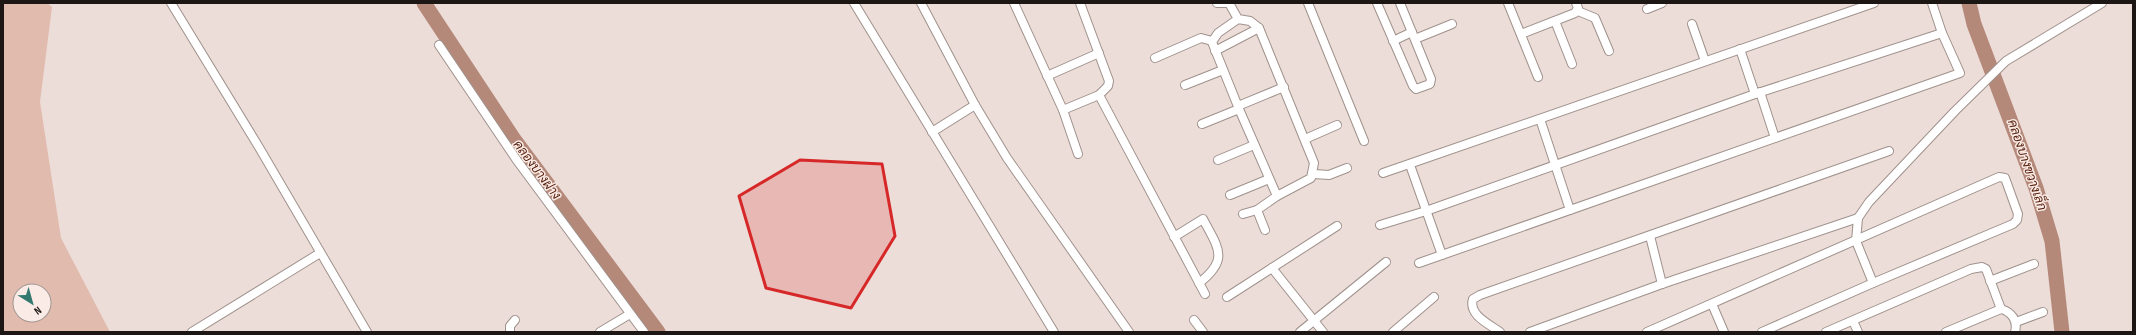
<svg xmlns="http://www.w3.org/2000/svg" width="2136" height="335" font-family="'Sofia Sans Condensed',Sarabun,sans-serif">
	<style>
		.green { fill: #e2bbaf; fill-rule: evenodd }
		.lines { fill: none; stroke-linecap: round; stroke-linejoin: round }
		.river { stroke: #b5897a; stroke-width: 15 }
		.minor-casing { stroke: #9f918c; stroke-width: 10 }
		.minor { stroke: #fff; stroke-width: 8 }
		.marked { fill: #d62828; fill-opacity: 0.2; stroke: #d62828; stroke-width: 3; stroke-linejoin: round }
		.labels { text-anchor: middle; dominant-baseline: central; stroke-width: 3; stroke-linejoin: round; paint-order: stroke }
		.water-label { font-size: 13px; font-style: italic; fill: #571f0c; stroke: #faebe6 }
	</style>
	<rect width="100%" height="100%" fill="#edddd8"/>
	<path class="green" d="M 3,3 L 47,3 L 52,7 L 40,102 L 61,238 L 110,332 L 3,332 ZM 20,291 L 44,291 L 44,315 L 20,315 Z"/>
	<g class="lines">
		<g class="river">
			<path d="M 424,3 L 513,138 L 658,332"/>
			<path d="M 1969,3 L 1974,24 L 2036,188 L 2052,241 L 2062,332"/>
		</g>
		<defs>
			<g id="minor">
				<path d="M 171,3 L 260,149 L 367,332"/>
				<path d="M 854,3 L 1054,332"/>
				<path d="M 921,3 L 975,105 L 1007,158 L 1129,332"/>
				<path d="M 1014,3 L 1063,110 L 1078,154"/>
				<path d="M 1217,3 L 1227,3"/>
				<path d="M 1229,3 L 1238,19 L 1250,21 L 1259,28 L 1314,163 L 1311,178 L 1277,196 L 1239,109 L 1212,42 L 1218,33 L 1238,19"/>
				<path d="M 1308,3 L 1364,141"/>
				<path d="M 1377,3 L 1413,86 L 1416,89 L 1430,84 L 1431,79 L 1400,3"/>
				<path d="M 1508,3 L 1538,77"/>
				<path d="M 1647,9 L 1662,3"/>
				<path d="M 1578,11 L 1595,18 L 1609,51"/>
				<path d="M 1555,21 L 1572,64"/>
				<path d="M 1692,24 L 1705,61"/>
				<path d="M 1521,34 L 1575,13 L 1578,8 L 1576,3"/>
				<path d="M 1415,39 L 1452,24"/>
				<path d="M 1393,41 L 1412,32"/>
				<path d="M 439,45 L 516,159 L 644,332"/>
				<path d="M 1740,49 L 1755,94"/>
				<path d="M 1215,51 L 1259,28"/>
				<path d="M 1155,58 L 1201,38 L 1212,41"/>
				<path d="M 1047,76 L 1099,53"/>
				<path d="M 1185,85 L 1223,70"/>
				<path d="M 1760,92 L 1775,138"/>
				<path d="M 1099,95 L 1205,294"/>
				<path d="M 1238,106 L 1284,87"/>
				<path d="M 1063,110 L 1099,95 L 1108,86 L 1109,81 L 1080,3"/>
				<path d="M 1540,119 L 1570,210"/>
				<path d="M 1202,124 L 1239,109"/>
				<path d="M 932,132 L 975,105"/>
				<path d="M 1305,139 L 1337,125"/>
				<path d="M 1218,160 L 1254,145"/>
				<path d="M 1410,165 L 1442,255"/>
				<path d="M 1383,173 L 1874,3"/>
				<path d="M 1314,174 L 1329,175 L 1347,168"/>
				<path d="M 1230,195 L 1269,179"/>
				<path d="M 1257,210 L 1265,230"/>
				<path d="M 1243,214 L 1257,210 L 1277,196"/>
				<path d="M 1380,225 L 1426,211 L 1755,94 L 1942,33"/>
				<path d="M 1650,236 L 1662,284"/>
				<path d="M 1174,237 L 1203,219 C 1218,248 1230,259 1199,283"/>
				<path d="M 1419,263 L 1960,73 L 1942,33 L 1932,3"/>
				<path d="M 1272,268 L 1323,332"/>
				<path d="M 1990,281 L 2034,264"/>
				<path d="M 1227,297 L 1337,226"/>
				<path d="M 1712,304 L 1724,332"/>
				<path d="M 1194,320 L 1203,332"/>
				<path d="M 1853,321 L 1858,332"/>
				<path d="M 2016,322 L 2043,312"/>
				<path d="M 192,332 L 320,253"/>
				<path d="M 510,332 L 510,326 L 515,320"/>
				<path d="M 600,332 L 630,314"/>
				<path d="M 1300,332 L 1386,262"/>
				<path d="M 1393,332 L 1434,297"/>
				<path d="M 1500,332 C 1489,324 1468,315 1473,299 L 1480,295 L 1889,151"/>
				<path d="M 1530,332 L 1662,284 L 1858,218"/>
				<path d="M 1647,332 L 1999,177 L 2005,178 L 2018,214 L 2017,220 L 2013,224 L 1873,283"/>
				<path d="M 1762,332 L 1873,283 L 1856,241 L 1858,218 L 1869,202 L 1955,111 L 2006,61 L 2102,3"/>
				<path d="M 1826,332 L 1971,269 L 1982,267 L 1986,269 L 2001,309"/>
				<path d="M 1946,332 L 2001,309 C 2012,312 2018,321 2015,332"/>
			</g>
		</defs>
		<use href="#minor" class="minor-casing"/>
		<use href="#minor" class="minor"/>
	</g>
	<path class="marked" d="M 800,160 L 882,164 L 895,236 L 851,308 L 766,288 L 739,196 Z"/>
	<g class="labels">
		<g class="water-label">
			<text transform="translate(2027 165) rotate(71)">คลองบางขวางเล็ก</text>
			<text transform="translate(537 170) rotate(53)">คลองบางฝาง</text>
		</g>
	</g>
	<rect width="2136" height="335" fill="none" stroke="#1c1715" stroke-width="8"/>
	<g transform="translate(32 303) rotate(143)"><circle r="19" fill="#faebe6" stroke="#a19692"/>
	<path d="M0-3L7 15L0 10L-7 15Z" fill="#32786e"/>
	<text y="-6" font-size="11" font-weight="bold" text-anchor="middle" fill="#1c1715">N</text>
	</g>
</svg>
